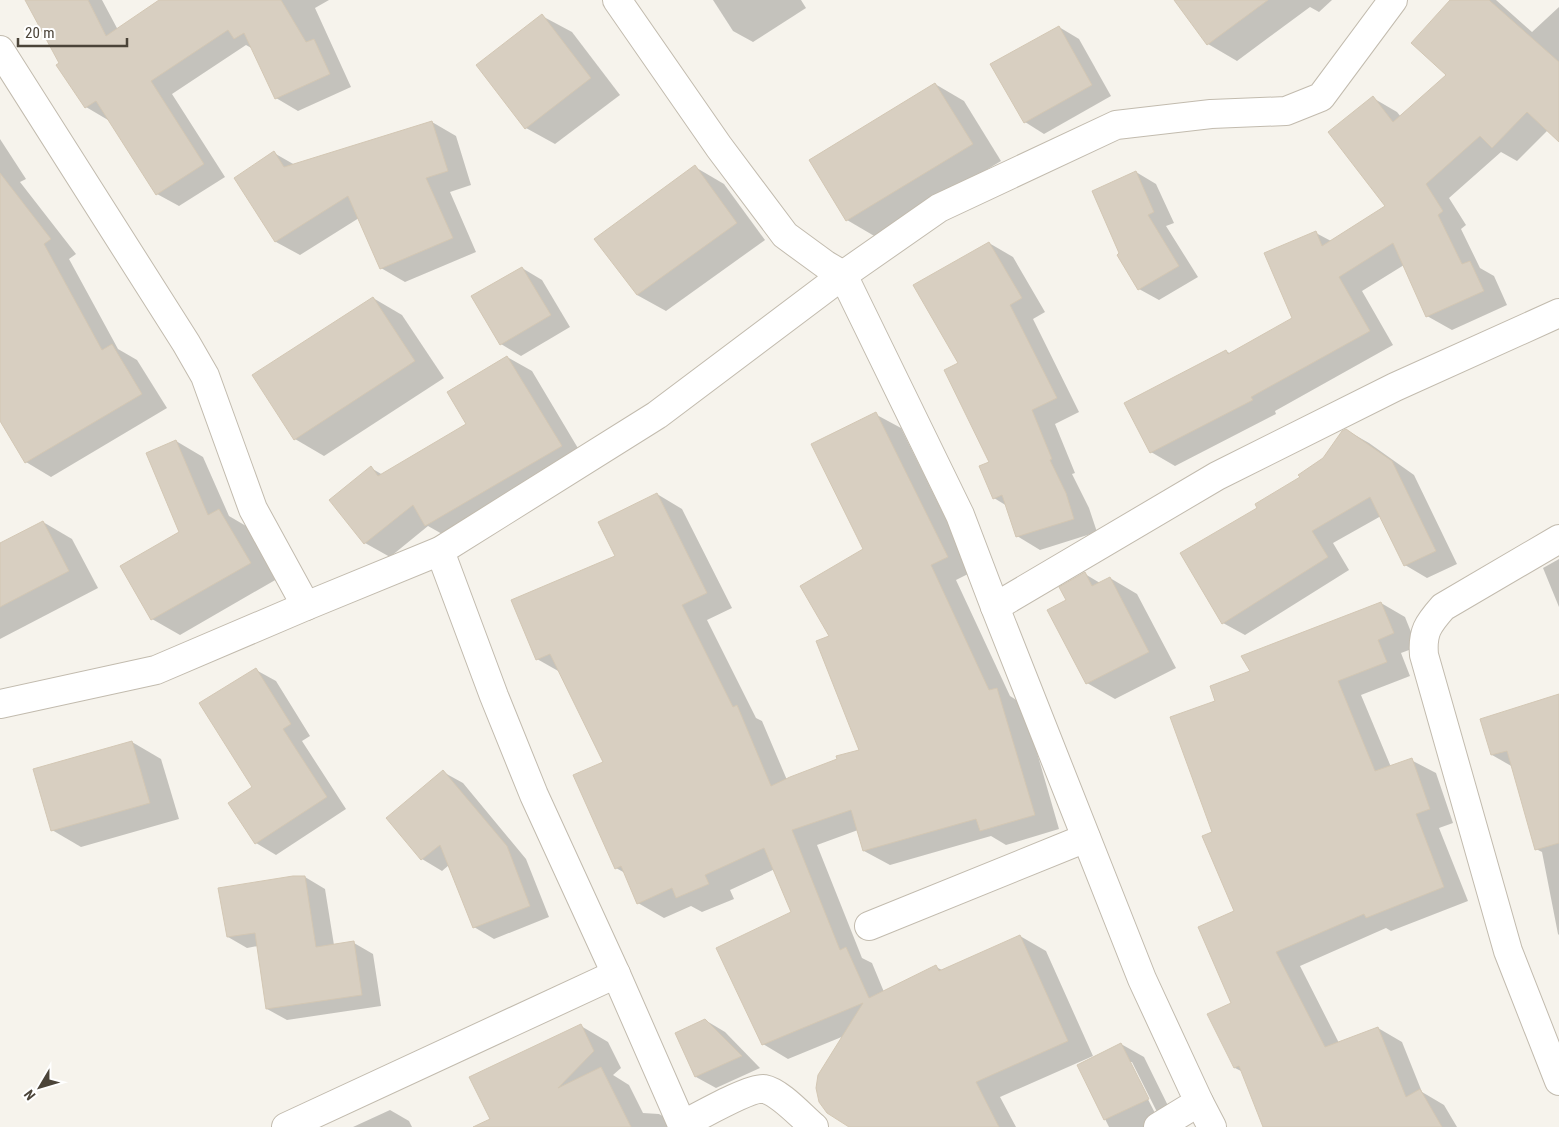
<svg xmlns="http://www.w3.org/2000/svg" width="1559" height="1127" font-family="'Roboto Condensed',sans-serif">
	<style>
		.shadow { fill: #0003; fill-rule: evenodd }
		.building { fill: #d8cfc1; stroke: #d3c7b4 }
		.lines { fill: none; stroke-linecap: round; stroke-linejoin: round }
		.street-casing { stroke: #c2bbae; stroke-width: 30 }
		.street { stroke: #fff; stroke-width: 28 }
	</style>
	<rect width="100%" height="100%" fill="#f6f3ec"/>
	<g class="shadow">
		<path d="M 27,0 L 102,0 L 118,30 L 161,0 L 329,0 L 315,8 L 351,87 L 298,111 L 276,98 L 253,49 L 246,45 L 172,94 L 225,177 L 179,206 L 157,194 L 109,119 L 108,120 L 86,107 Z"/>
		<path d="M 713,0 L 801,0 L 806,8 L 753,42 L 733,31 Z"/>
		<path d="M 1176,0 L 1332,0 L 1319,12 L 1310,7 L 1237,61 L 1208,44 Z"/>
		<path d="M 1451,0 L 1496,0 L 1532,32 L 1559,7 L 1559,140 L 1548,130 L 1517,161 L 1501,152 L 1449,198 L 1466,225 L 1461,229 L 1480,268 L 1494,276 L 1507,305 L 1452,330 L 1427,316 L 1404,265 L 1362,291 L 1393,345 L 1275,411 L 1276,414 L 1175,466 L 1151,452 L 1226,351 L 1231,354 L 1294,319 L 1316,233 L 1331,241 L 1387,206 L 1373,98 L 1397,112 L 1401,117 L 1448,75 Z"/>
		<path d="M 542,16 L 572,32 L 620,95 L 555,144 L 526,128 Z"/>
		<path d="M 1059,27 L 1079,39 L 1111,96 L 1044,134 L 1025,122 Z"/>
		<path d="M 935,84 L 964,101 L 1001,161 L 876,237 L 847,220 Z"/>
		<path d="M 432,122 L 456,136 L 471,185 L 450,192 L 476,252 L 405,282 L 381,268 L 359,218 L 300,255 L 276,242 L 236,178 L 274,153 L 295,165 Z"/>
		<path d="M 0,139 L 26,179 L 20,182 L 76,254 L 69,259 L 118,349 L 137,360 L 167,408 L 51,477 L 26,462 L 0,419 Z"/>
		<path d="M 695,167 L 724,184 L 765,240 L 666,311 L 637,295 Z"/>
		<path d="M 1136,172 L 1156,184 L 1174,223 L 1166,226 L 1198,277 L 1159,300 L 1139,289 Z"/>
		<path d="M 989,243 L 1013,257 L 1045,312 L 1033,319 L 1079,412 L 1055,424 L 1075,473 L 1072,474 L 1089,508 L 1097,532 L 1040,550 L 1017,536 L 1007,506 L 994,498 L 991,463 L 960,363 Z"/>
		<path d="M 522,268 L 542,280 L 570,327 L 521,356 L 501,344 Z"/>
		<path d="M 373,298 L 402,315 L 444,378 L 324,456 L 295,439 Z"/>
		<path d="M 507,357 L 532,371 L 585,460 L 451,539 L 428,526 L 390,557 L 365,543 L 371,468 L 383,475 L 468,425 Z"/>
		<path d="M 875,414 L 901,428 L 972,572 L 956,580 L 1010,696 L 1023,704 L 1059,829 L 1006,845 L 991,836 L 890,865 L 864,851 L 858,830 L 817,845 L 862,958 L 872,963 L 884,992 L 936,967 L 942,970 L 1020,936 L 1046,951 L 1093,1056 L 1000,1097 L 1016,1127 L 852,1127 L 844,1036 L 788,1059 L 763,1044 L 793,913 L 775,869 L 730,890 L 734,899 L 702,912 L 691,906 L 664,918 L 638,903 L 625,873 L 616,868 L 604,762 L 560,672 L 537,659 L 617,556 L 657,494 L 682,509 L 732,608 L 707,620 L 756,718 L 762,721 L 787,780 L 861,751 L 830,636 L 865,550 Z"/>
		<path d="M 1346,430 L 1369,443 L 1414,475 L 1457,564 L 1427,578 L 1405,565 L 1381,516 L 1333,543 L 1349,570 L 1245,635 L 1223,623 L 1259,508 L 1302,478 L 1324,459 Z"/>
		<path d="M 176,441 L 203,457 L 229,516 L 246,526 L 277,579 L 180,635 L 152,619 L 181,532 Z"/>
		<path d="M 43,522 L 72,539 L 98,588 L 0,639 L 0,544 Z"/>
		<path d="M 1559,559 L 1559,607 L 1543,568 Z"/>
		<path d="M 1085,574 L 1100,583 L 1110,578 L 1137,594 L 1176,668 L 1115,699 L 1087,683 L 1068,600 Z"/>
		<path d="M 1381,603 L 1405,617 L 1417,647 L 1401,653 L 1410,676 L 1361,695 L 1391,767 L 1411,760 L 1436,773 L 1453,823 L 1439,828 L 1468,901 L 1391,931 L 1386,928 L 1300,966 L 1339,1043 L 1378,1028 L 1402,1042 L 1422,1092 L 1444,1105 L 1457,1127 L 1265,1127 L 1243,1072 L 1235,1068 L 1209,1015 L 1233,1003 L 1235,912 L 1214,833 L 1217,702 L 1252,671 Z"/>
		<path d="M 256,670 L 276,681 L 310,736 L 302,741 L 346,809 L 276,855 L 256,843 L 230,803 L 254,787 Z"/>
		<path d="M 1559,696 L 1559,935 L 1558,934 L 1542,852 L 1536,849 L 1513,767 L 1492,755 Z"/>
		<path d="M 132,742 L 161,759 L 179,819 L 81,847 L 52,830 Z"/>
		<path d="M 443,772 L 463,783 L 526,859 L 549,917 L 494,939 L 474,927 L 449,865 L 442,871 L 422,859 L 388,818 Z"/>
		<path d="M 305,877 L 325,889 L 334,945 L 354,943 L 373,954 L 381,1006 L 287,1020 L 267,1009 L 258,946 L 247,948 L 228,937 Z"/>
		<path d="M 705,1020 L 725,1032 L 760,1068 L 716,1088 L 696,1077 L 677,1033 Z"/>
		<path d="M 581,1026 L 608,1042 L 621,1068 L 613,1075 L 629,1085 L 643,1113 L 659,1114 L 682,1127 L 495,1127 Z"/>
		<path d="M 1121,1044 L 1144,1057 L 1177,1124 L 1173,1127 L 1109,1127 L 1079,1066 ZM 1129,1062 L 1132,1062 L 1159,1116 L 1157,1117 Z"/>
		<path d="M 390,1110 L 409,1121 L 412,1127 L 353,1127 Z"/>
	</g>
	<g class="building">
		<path d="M 25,0 L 88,0 L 106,36 L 159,0 L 281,0 L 306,42 L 314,39 L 330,74 L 275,99 L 244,33 L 234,39 L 228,30 L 151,81 L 204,164 L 156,195 L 96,101 L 85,108 L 56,65 L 59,63 Z"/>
		<path d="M 1174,0 L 1268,0 L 1207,45 Z"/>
		<path d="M 1450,0 L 1489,0 L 1559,62 L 1559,142 L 1527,112 L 1492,148 L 1480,136 L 1426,184 L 1443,211 L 1438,215 L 1462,264 L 1470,261 L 1484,291 L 1426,317 L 1393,243 L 1339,277 L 1370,331 L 1251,397 L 1253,400 L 1150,453 L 1124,403 L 1226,350 L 1228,354 L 1292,318 L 1264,253 L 1316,231 L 1322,246 L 1385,206 L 1328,132 L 1373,96 L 1393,122 L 1446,75 L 1411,43 Z"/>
		<path d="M 542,14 L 591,78 L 525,129 L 476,65 Z"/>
		<path d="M 1059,26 L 1092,85 L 1024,123 L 990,64 Z"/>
		<path d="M 935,83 L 973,144 L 846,221 L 809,160 Z"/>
		<path d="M 432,121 L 448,171 L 426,178 L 453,238 L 380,269 L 348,196 L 275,242 L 234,178 L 274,151 L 284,167 Z"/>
		<path d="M 695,165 L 737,223 L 637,295 L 594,239 Z"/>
		<path d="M 1136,171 L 1154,212 L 1148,215 L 1179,266 L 1138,290 L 1117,255 L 1119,253 L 1092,191 Z"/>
		<path d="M 0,173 L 51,239 L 44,244 L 102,350 L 112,344 L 142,394 L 25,463 L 0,421 Z"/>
		<path d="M 989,242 L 1022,298 L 1010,305 L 1057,398 L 1032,410 L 1052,459 L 1050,460 L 1066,493 L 1074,519 L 1016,537 L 1002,495 L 993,499 L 979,466 L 989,462 L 944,370 L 958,363 L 913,285 Z"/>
		<path d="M 522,267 L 551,315 L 500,345 L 471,296 Z"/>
		<path d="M 373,297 L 415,361 L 294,440 L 252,375 Z"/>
		<path d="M 507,356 L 562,446 L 425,526 L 413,505 L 364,544 L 329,500 L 371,466 L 378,476 L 466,424 L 447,392 Z"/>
		<path d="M 876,412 L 948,557 L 931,565 L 989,690 L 997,688 L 1035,815 L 980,831 L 976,819 L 863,851 L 851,810 L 792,830 L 840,950 L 846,947 L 869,998 L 936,965 L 939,971 L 1020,935 L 1068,1041 L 976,1082 L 999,1127 L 849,1127 L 827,1113 L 819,1102 L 816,1088 L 818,1075 L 863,1003 L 762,1045 L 716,948 L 791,912 L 764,848 L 705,875 L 709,884 L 676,898 L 672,888 L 637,904 L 621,866 L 615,869 L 573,775 L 603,762 L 550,654 L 536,660 L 511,600 L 615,556 L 598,522 L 657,493 L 707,593 L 682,605 L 733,707 L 737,705 L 771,786 L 790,777 L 837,759 L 836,756 L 859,750 L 816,641 L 829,636 L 800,586 L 863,549 L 811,444 Z"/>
		<path d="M 1346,429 L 1392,461 L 1436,551 L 1404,566 L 1370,497 L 1312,531 L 1328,557 L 1222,624 L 1180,553 L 1257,508 L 1255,504 L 1300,477 L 1298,475 L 1323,458 L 1342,431 Z"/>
		<path d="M 176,440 L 208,515 L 219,509 L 251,563 L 151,620 L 120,566 L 179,532 L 146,453 Z"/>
		<path d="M 43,521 L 69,571 L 0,607 L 0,543 Z"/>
		<path d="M 1085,572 L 1092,586 L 1110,577 L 1149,652 L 1086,684 L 1047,610 L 1066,600 L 1059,587 Z"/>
		<path d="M 1381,602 L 1394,633 L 1378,640 L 1387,662 L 1338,681 L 1375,771 L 1412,758 L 1430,809 L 1416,814 L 1444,887 L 1366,918 L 1364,914 L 1276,952 L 1325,1047 L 1378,1027 L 1406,1097 L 1420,1089 L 1442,1127 L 1263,1127 L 1239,1066 L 1234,1068 L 1207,1014 L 1231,1003 L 1198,927 L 1234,911 L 1202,836 L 1212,832 L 1170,717 L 1215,701 L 1210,686 L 1250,671 L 1241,656 Z"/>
		<path d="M 256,668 L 291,724 L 283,729 L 327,797 L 255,844 L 228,803 L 252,787 L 199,703 Z"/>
		<path d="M 1559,694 L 1559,843 L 1535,850 L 1507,751 L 1491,755 L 1480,719 Z"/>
		<path d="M 132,741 L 150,803 L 51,831 L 33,769 Z"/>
		<path d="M 443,770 L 507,846 L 530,906 L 473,928 L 440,845 L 421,860 L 386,818 Z"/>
		<path d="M 293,876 L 305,876 L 316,947 L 354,941 L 362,995 L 266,1009 L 255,933 L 227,937 L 218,888 Z"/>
		<path d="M 705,1019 L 742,1056 L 695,1077 L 675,1033 Z"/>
		<path d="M 581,1024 L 594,1051 L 558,1088 L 601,1067 L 631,1127 L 473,1127 L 490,1119 L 469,1077 Z"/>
		<path d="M 1121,1043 L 1149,1099 L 1104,1120 L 1077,1065 Z"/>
	</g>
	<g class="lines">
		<defs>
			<g id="street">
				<path d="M 617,0 L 719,147 L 785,235 L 826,265 L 843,275 L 960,515 L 995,607 L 1142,979 L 1199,1102 L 1212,1127"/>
				<path d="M 0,50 L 186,343 L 205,376 L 253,509 L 306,606"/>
				<path d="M 1559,539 L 1443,607 C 1428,624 1422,632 1424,655 L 1508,951 L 1559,1081"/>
				<path d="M 440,551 L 494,696 L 534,795 L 616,974 L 683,1127"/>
				<path d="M 995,607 L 1217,476 L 1395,387 L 1559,313"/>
				<path d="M 0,704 L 156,670 L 306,606 L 440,551 L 657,415 L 843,275 L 939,208 L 1116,125 L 1211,114 L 1286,111 L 1321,97 L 1393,0"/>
				<path d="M 869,926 L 1086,838"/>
				<path d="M 682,1125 C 698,1117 750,1087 764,1089 C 780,1092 801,1116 814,1127"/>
				<path d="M 286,1127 L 616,974"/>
				<path d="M 1158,1127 L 1199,1102"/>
			</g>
		</defs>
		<use href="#street" class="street-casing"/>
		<use href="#street" class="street"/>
	</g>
	<g transform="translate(40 1087) rotate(232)" stroke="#ffffff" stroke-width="4" paint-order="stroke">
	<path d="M0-4L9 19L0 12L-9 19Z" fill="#4b4439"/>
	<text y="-8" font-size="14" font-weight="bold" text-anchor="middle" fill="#4b4439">N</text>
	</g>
	<path d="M18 38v8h109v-8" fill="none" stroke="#4b4439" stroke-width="2.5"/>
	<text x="25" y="38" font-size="15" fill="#4b4439" stroke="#ffffff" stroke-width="4" paint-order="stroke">20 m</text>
</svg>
